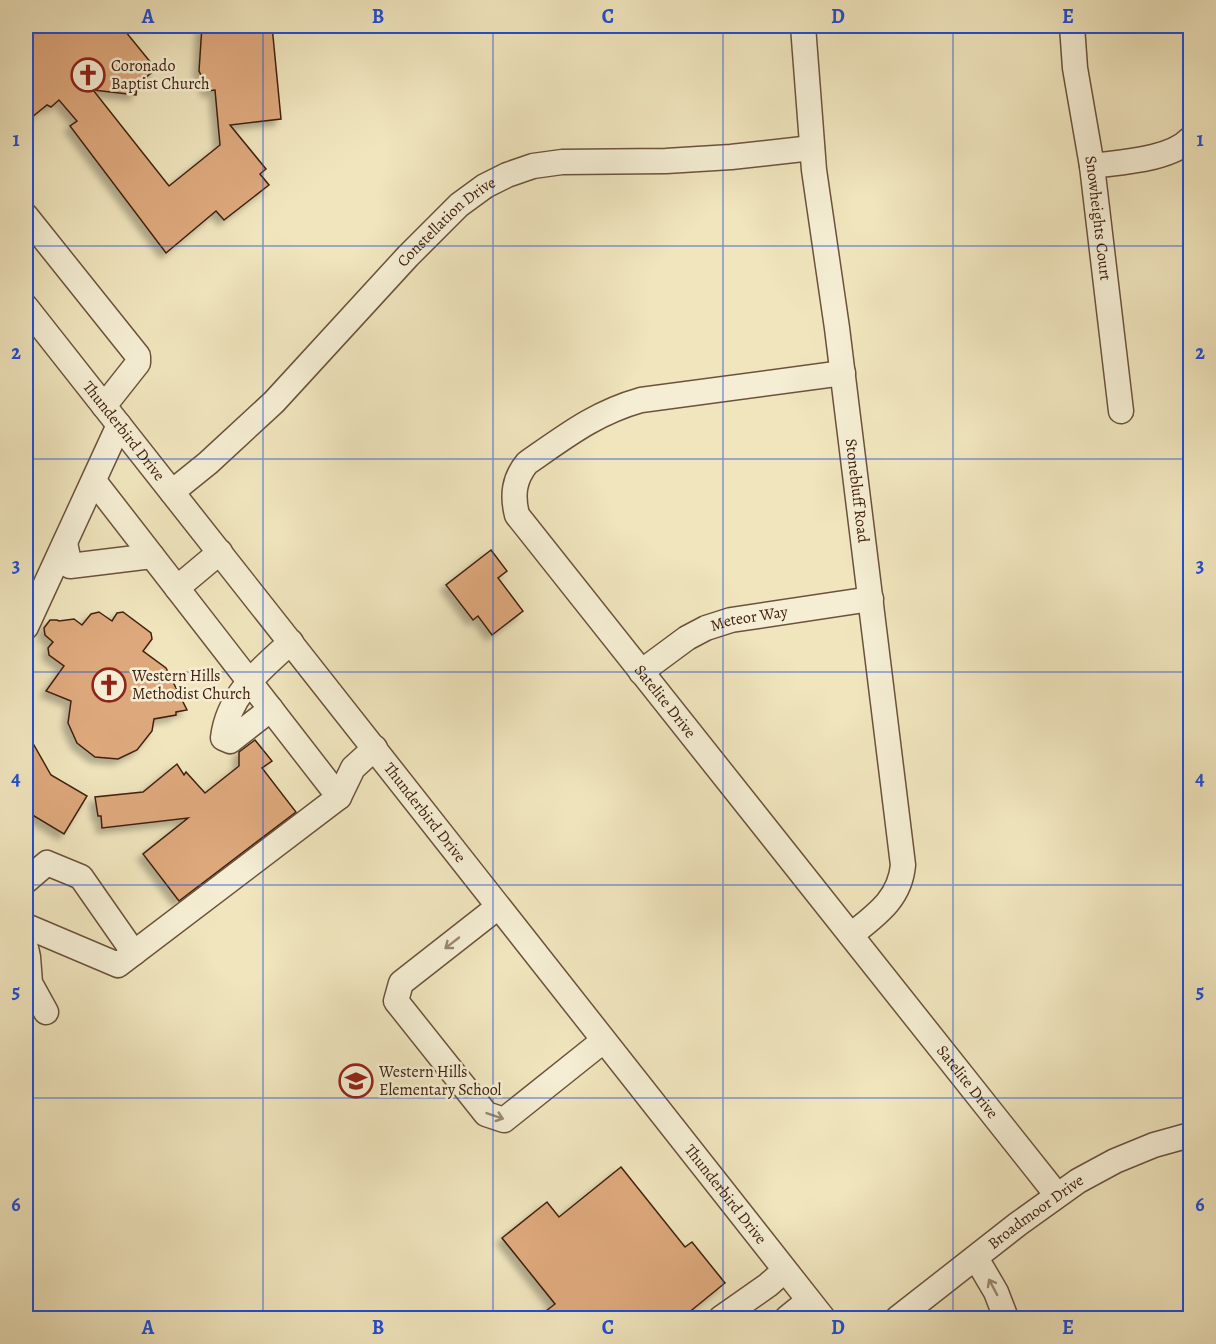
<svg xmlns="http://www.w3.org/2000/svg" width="1216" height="1344" font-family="Alegreya,serif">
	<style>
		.building { fill: #dda87b; stroke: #402110; stroke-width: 1.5; filter: url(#shadow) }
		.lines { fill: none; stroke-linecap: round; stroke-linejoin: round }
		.minor-casing { stroke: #6c523b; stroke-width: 27 }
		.minor { stroke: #f5eed4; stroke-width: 24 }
		.oneway { stroke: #9a8872 }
		.grid { fill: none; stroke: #1d4ed8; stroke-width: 1.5; stroke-opacity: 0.55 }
		.labels { text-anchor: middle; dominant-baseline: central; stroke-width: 5; stroke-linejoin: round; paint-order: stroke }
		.poi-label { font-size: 16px; fill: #402110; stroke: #f5eed4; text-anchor: start }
		.street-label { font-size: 16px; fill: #402110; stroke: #f5eed4 }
		.neatline { fill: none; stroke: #1d4ed8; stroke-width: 2 }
		.grid-label { font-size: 20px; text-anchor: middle; font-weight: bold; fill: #1d4ed8 }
	</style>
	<defs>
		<filter id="shadow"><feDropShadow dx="-5.5" dy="5.5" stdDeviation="3" flood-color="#0004"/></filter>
	</defs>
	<rect width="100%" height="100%" fill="#f0e5bd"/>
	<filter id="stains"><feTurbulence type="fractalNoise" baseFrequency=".00333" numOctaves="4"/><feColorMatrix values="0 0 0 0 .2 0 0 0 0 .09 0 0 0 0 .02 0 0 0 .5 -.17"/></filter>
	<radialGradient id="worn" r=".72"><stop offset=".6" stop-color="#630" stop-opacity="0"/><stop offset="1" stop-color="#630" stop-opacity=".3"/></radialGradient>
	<g class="building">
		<path d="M 41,26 L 121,26 L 156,69 L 137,85 L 136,95 L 93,90 L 169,186 L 220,145 L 215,90 L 207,91 L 206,85 L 199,71 L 202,26 L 272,26 L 281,119 L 230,125 L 266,169 L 260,174 L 269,185 L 224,220 L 216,211 L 166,253 L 70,126 L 77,121 L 59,100 L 51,107 L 47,105 L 26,122 L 26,38 Z"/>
		<path d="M 491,550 L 507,571 L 498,578 L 523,611 L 492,635 L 478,616 L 473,620 L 446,585 Z"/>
		<path d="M 99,612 L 112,621 L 117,613 L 123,612 L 151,633 L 152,639 L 143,651 L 166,668 L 187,710 L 176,712 L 176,715 L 154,719 L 152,731 L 137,750 L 118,759 L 95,757 L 77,743 L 68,723 L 71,701 L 46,691 L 64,666 L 49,655 L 48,648 L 53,642 L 45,635 L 44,628 L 50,620 L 57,620 L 59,621 L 74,619 L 82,625 L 91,614 Z"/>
		<path d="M 26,731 L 51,775 L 87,796 L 64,834 L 34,816 L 26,806 Z"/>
		<path d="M 255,740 L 272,761 L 262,768 L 296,812 L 179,901 L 143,854 L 188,818 L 102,828 L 101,816 L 98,816 L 95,797 L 143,792 L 177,764 L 184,775 L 186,772 L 205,793 L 239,766 L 239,752 Z"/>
		<path d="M 621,1167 L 685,1247 L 692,1242 L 725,1283 L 682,1318 L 537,1318 L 555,1304 L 502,1238 L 547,1202 L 559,1217 Z"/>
	</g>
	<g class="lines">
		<defs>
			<g id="minor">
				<path id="s1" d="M 803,26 L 814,170 L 837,328 L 903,865 C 900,899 876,915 851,935"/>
				<path id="s2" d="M 1072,26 L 1075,68 L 1092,166 L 1121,411"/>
				<path d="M 1092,166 C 1120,162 1170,160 1190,139"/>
				<path d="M 26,216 L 138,356 L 138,363 L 104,406"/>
				<path id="s3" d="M 26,307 L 823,1318"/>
				<path id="s4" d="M 843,373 L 641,400 C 595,413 566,436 527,463 C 514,479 512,495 517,515 L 1057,1195"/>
				<path d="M 94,481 L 339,797"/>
				<path id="s5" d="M 172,492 L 208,463 L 274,402 L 408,256 L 459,205 L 485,186 L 507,175 L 533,166 L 562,162 L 666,161 L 731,157 L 812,148"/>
				<path d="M 65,543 L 70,566 L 152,556"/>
				<path d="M 177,588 L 220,552"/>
				<path d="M 26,627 L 119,425"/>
				<path id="s6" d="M 641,672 L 687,638 L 706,628 L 731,620 L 871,599"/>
				<path d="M 271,709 L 230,741 L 223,738 C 228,695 261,669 291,642"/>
				<path d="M 26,881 L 47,863 L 81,877 L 134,953"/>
				<path d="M 498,907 L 401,983 L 396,1001 L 486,1114 L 504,1120 L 603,1041"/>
				<path d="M 26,926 L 118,965 L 339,797 L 353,768 L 375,748"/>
				<path d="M 26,948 L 28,957 L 30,983 L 46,1012"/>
				<path d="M 976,1258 L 996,1292 L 1006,1318"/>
				<path d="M 721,1318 L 768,1285 L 784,1271"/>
				<path d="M 787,1318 L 808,1301"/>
				<path id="s7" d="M 898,1318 L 1018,1224 L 1078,1181 L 1115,1161 L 1154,1145 L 1190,1135"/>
			</g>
		</defs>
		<use href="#minor" class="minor-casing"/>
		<use href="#minor" class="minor"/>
	</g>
	<defs><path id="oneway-shaft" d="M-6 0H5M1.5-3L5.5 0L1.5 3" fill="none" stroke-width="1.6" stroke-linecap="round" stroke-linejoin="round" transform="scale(1.5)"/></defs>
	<g class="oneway">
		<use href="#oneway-shaft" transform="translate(452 943) rotate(142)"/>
		<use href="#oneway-shaft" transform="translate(495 1116) rotate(19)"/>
		<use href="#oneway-shaft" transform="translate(993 1287) rotate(-118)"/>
	</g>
	<path class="grid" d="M 263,26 L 263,1318M 493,26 L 493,1318M 723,26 L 723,1318M 953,26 L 953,1318M 26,246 L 1190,246M 26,459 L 1190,459M 26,672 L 1190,672M 26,885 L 1190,885M 26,1098 L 1190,1098"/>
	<defs>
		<symbol id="church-ring" viewBox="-11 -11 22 22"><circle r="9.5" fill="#f5eed4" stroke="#8f2418" stroke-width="1.5"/><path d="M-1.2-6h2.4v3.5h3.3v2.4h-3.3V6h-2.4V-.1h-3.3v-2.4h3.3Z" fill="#8f2418"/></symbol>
		<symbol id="school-ring" viewBox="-11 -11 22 22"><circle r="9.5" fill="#f5eed4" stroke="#8f2418" stroke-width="1.5"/><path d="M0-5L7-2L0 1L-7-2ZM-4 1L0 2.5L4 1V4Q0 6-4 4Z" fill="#8f2418"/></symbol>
	</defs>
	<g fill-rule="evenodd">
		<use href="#church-ring" x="69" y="56" width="38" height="38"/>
		<use href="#church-ring" x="90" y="666" width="38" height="38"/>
		<use href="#school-ring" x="337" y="1062" width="38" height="38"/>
	</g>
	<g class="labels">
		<g class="poi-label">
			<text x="111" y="66">Coronado<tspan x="111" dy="18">Baptist Church</tspan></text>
			<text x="132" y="676">Western Hills<tspan x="132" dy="18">Methodist Church</tspan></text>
			<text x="379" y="1072">Western Hills<tspan x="379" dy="18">Elementary School</tspan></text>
		</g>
		<g class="street-label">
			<text stroke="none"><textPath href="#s2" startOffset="194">Snowheights Court</textPath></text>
			<text stroke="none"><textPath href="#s5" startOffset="386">Constellation Drive</textPath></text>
			<text stroke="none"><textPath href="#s3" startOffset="158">Thunderbird Drive</textPath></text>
			<text stroke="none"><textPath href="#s1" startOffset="468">Stonebluff Road</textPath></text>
			<text stroke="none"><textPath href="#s6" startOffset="123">Meteor Way</textPath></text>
			<text stroke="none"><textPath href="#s4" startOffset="628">Satelite Drive</textPath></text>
			<text stroke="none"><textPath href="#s3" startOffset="644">Thunderbird Drive</textPath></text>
			<text stroke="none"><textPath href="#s4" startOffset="1114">Satelite Drive</textPath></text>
			<text stroke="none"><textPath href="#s3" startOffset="1130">Thunderbird Drive</textPath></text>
			<text stroke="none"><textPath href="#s7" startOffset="174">Broadmoor Drive</textPath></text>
		</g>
	</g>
	<rect width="1216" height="1344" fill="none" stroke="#f0e5bd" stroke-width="66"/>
	<rect x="33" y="33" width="1150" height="1278" class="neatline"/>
	<g class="grid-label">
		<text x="148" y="23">A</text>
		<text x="378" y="23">B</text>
		<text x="608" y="23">C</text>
		<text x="838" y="23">D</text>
		<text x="1068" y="23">E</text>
		<text x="16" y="146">1</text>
		<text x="1200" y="146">1</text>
		<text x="16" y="359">2</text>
		<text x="1200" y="359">2</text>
		<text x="16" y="572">3</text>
		<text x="1200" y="572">3</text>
		<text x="16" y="785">4</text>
		<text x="1200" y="785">4</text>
		<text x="16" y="998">5</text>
		<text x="1200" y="998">5</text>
		<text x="16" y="1211">6</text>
		<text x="1200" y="1211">6</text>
		<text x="148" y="1334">A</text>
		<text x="378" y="1334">B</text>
		<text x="608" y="1334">C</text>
		<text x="838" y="1334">D</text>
		<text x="1068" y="1334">E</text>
	</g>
	<rect width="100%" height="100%" filter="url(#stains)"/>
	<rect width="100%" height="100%" fill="url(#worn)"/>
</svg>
